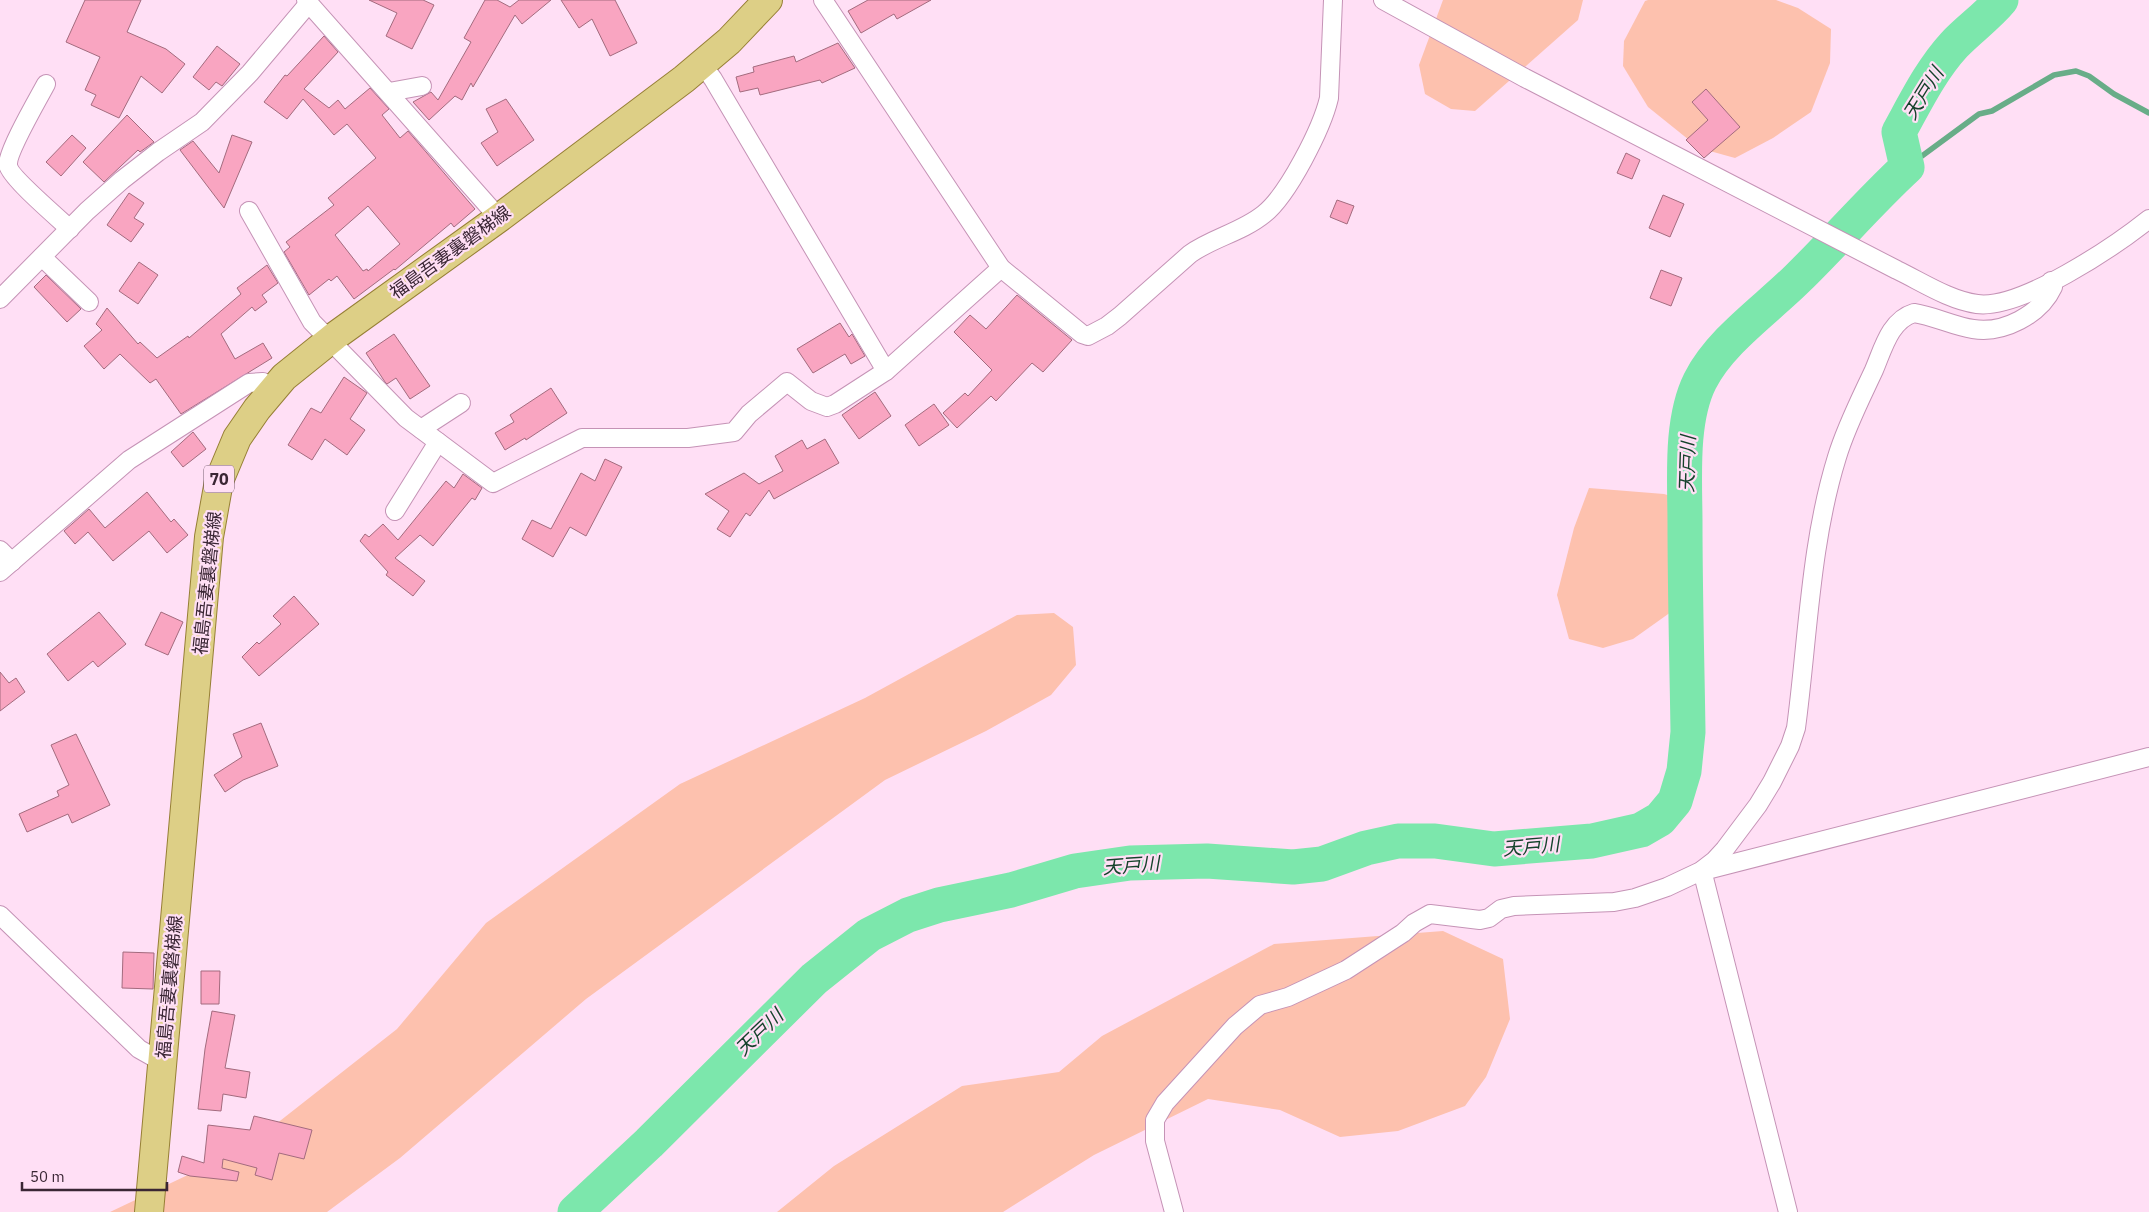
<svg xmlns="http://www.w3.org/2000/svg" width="2149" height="1212" font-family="'IBM Plex Sans','Noto Sans JP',sans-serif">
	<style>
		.green { fill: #fdc1ae }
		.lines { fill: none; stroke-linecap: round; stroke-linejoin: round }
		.stream { stroke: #68ad88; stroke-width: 5.5 }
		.river { stroke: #7ce7ac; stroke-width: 35 }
		.building { fill: #f9a5c1; stroke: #a36b7e; fill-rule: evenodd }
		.minor-casing { stroke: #c593b6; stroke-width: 20 }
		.primary-casing { stroke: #967f35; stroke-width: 30 }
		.minor { stroke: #fff; stroke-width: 18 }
		.primary { stroke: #ddcf86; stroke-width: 28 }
		.labels { text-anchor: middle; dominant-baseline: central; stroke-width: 4.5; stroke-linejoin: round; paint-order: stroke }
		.shield { fill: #ffdff5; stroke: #755e6e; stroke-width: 1 }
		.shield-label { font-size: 16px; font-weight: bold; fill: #3a2634 }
		.street-label { font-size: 18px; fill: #3a2634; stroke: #ffdff5 }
		.water-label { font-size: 19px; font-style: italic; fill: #15422b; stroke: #ffdff5 }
	</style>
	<rect width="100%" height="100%" fill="#ffdff5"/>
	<g class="green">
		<path d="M 1443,0 L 1583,0 L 1578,20 L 1475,111 L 1451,109 L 1425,94 L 1419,65 Z"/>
		<path d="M 1648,0 L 1776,0 L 1798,8 L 1831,29 L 1830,63 L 1811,112 L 1773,138 L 1735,158 L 1699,148 L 1648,107 L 1623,66 L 1624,41 L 1645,1 Z"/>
		<path d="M 1589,488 L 1664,494 L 1687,501 L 1699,533 L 1690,578 L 1671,612 L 1633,639 L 1603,648 L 1569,639 L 1557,595 L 1574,528 Z"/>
		<path d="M 1054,613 L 1073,627 L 1076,665 L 1051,695 L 986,731 L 885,780 L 586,999 L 400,1158 L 327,1212 L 110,1212 L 213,1163 L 262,1135 L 397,1029 L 486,923 L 680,784 L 865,698 L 1017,615 Z"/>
		<path d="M 1443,931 L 1503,959 L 1510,1019 L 1486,1077 L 1465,1106 L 1398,1131 L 1340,1137 L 1280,1110 L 1208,1099 L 1094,1155 L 1003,1212 L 777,1212 L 834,1166 L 962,1086 L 1059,1072 L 1102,1036 L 1274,944 Z"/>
	</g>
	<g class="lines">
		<path class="stream" d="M 1907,167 L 1979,114 L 1992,111 L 2054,75 L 2076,71 L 2089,76 L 2114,94 L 2149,113"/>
		<path class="river" d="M 575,1212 L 649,1143 L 814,979 L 869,935 L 908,915 L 939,905 L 1011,890 L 1075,871 L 1130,863 L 1207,861 L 1293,867 L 1322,864 L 1366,848 L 1398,841 L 1435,841 L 1494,849 L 1592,841 L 1641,830 L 1660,819 L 1675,801 L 1684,771 L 1688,732 C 1687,662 1685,593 1685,523 C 1685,480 1680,421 1700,381 C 1720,341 1767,309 1798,278 C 1835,242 1869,202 1907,167 L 1899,132 C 1915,103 1931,70 1954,45 C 1969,29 1987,17 2001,0"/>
	</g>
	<g class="building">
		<path d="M 85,0 L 141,0 L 127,32 L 166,49 L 185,64 L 162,93 L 141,76 L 119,118 L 91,105 L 96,95 L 85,90 L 100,57 L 66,42 Z"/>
		<path d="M 369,0 L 423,0 L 434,5 L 412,49 L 386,36 L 397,13 Z"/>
		<path d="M 485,0 L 497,0 L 510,7 L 519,0 L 551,0 L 522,24 L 515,15 L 473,87 L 471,83 L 462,100 L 455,96 L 429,120 L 413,102 L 431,92 L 438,100 L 471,42 L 464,38 Z"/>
		<path d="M 561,0 L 615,0 L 637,43 L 610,56 L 592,19 L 579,28 Z"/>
		<path d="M 868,0 L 931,0 L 897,19 L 894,14 L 861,33 L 848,11 Z"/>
		<path d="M 324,36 L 338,52 L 304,89 L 329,108 L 338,100 L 345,109 L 370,88 L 389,109 L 382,115 L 400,138 L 408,131 L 475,209 L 454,227 L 451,223 L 395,270 L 394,269 L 354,299 L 337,276 L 331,281 L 329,279 L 309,295 L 284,252 L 290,247 L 286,242 L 334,205 L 328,198 L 376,158 L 347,124 L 334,135 L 303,99 L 287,119 L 264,102 L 285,75 L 287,76 ZM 368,206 L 400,244 L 368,271 L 367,269 L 363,271 L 335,235 Z"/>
		<path d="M 838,43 L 855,68 L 822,83 L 820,80 L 760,95 L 758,88 L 740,92 L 736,77 L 754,72 L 753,67 L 794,56 L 796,62 Z"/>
		<path d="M 217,46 L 240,64 L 222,86 L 216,82 L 209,90 L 193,77 Z"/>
		<path d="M 1706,89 L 1740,127 L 1704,158 L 1686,140 L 1708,120 L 1692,102 Z"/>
		<path d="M 506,99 L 534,140 L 497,166 L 481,143 L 498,132 L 486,109 Z"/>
		<path d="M 127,115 L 154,142 L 140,152 L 138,150 L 104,182 L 83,162 Z"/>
		<path d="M 72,135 L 86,148 L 61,176 L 46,162 Z"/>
		<path d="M 232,135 L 252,142 L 224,208 L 180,150 L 193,141 L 219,173 Z"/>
		<path d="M 1626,153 L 1640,160 L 1632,179 L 1617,173 Z"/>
		<path d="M 129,193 L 144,203 L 134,218 L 144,224 L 131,242 L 107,225 Z"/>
		<path d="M 1663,195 L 1684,204 L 1670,237 L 1649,228 Z"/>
		<path d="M 1337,200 L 1354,206 L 1347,224 L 1330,217 Z"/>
		<path d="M 139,262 L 158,275 L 138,304 L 119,291 Z"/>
		<path d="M 267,265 L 278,283 L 262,295 L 267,302 L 255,311 L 252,307 L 221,334 L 235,359 L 263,343 L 272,358 L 181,414 L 156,379 L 150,383 L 120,354 L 104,369 L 84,346 L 102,330 L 96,324 L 107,308 L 138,344 L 140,342 L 157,358 L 188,336 L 189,338 L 241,294 L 237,288 Z"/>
		<path d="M 1661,270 L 1682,278 L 1671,306 L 1650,298 Z"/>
		<path d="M 46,275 L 81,309 L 67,322 L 34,287 Z"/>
		<path d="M 1017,295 L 1072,340 L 1043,372 L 1032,363 L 996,401 L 991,396 L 957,428 L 943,413 L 965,393 L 968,396 L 992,370 L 954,332 L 970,315 L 986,329 Z"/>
		<path d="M 840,323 L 849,337 L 852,334 L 865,356 L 851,364 L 845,354 L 813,373 L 797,349 Z"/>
		<path d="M 394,334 L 430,386 L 410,399 L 396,378 L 387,384 L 385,382 L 366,353 Z"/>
		<path d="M 344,377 L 367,393 L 350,419 L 365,430 L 347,455 L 325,439 L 312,460 L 288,445 L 311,408 L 321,413 Z"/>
		<path d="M 551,388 L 567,413 L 526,440 L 525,438 L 505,450 L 495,433 L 514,422 L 510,415 Z"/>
		<path d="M 875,392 L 891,416 L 859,439 L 842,415 Z"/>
		<path d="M 934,404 L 949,425 L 919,446 L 905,425 Z"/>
		<path d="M 193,432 L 206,449 L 183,467 L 171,452 Z"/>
		<path d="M 825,439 L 839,463 L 774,499 L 769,490 L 750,516 L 746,513 L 730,537 L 717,529 L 729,511 L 705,494 L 744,473 L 759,484 L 783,471 L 775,456 L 802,440 L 807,449 Z"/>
		<path d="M 605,459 L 622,467 L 586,536 L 570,527 L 553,557 L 522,539 L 532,520 L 551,529 L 581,473 L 595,481 Z"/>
		<path d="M 463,474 L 482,488 L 475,500 L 472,498 L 433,546 L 420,535 L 395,558 L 425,581 L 413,596 L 386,575 L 388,572 L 360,541 L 365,534 L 369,537 L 383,524 L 398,540 L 446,481 L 454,488 Z"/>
		<path d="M 147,492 L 171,522 L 174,519 L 188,535 L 167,553 L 149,531 L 113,561 L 88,532 L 75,544 L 64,531 L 89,509 L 105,528 Z"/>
		<path d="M 294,596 L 319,624 L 259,676 L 242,657 L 257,642 L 259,644 L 281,624 L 273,616 Z"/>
		<path d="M 99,612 L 126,644 L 98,667 L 93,661 L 68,681 L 47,654 Z"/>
		<path d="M 161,612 L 183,622 L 168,655 L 145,645 Z"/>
		<path d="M 0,672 L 9,683 L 16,678 L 25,692 L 0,711 Z"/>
		<path d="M 261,723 L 278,766 L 243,780 L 225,792 L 214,775 L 242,757 L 233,734 Z"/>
		<path d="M 76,734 L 110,805 L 72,823 L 68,814 L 27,832 L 19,814 L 59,796 L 57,791 L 69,785 L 51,745 Z"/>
		<path d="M 123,952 L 154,953 L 153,989 L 122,988 Z"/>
		<path d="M 201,971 L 220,971 L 219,1004 L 201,1004 Z"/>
		<path d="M 212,1011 L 235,1015 L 225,1068 L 250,1072 L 246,1098 L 223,1094 L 221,1111 L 198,1109 L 205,1049 Z"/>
		<path d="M 254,1116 L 312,1130 L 304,1159 L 279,1153 L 272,1180 L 255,1175 L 257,1168 L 223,1159 L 222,1168 L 239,1172 L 237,1181 L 190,1176 L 178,1172 L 182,1156 L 204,1163 L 208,1125 L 250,1130 Z"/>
	</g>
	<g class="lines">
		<defs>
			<g id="minor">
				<path d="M 306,0 L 499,218"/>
				<path d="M 823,0 L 1001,268 L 1082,334 L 1088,336 L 1107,326 L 1120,316 L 1190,254 C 1212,238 1242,232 1264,214 C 1288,195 1322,128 1329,98 L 1333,0"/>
				<path d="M 1383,0 L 1525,78 L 1897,270 C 1922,282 1949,300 1977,304 C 2021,310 2115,246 2149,219"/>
				<path d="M 702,64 L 713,79 L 886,371"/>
				<path d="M 46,84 C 38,99 7,152 8,165 C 9,176 58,218 70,229"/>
				<path d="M 389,92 L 422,86"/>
				<path d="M 249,211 L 312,322 L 406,418 L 493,483 L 582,438 L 688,438 L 734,432 L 749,414 L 787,382 L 811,401 L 827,407 L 835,404 L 886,371 L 1001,268"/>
				<path d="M 42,257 L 89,302"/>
				<path d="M 0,299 L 87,211 L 122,180 L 158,152 L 202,122 L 250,73 L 309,3"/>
				<path d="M 421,429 L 461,403"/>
				<path d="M 395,511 L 438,442"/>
				<path d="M 0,550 L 12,562"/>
				<path d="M 0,572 L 129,460 L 249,383 L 263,382 L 274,389"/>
				<path d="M 1701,871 L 1704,878 L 1788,1212"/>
				<path d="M 1703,871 L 2149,757"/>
				<path d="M 0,915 L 139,1049 L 162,1062"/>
				<path d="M 1174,1212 L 1155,1141 L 1155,1120 L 1165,1103 L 1235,1026 L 1260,1005 L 1288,997 L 1346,970 L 1403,933 L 1414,923 L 1430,914 L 1480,920 L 1489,918 L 1501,909 L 1514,906 L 1614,902 L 1635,898 L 1667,887 L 1701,871 L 1714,861 L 1725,849 L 1758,805 L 1772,782 L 1790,746 L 1796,728 C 1808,638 1810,544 1837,457 C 1846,427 1861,398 1874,370 C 1883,349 1890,320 1914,313 C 1934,316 1953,326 1973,329 C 2003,334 2040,315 2053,287 L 2051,281"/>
			</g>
			<path id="primary" d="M 149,1212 L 209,537 L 219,481 L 237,438 L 257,409 L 284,377 L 335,336 L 499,218 L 684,79 L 729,41 L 768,0"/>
		</defs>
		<use href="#minor" class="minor-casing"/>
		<use href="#primary" class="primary-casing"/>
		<use href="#minor" class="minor"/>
		<use href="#primary" class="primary"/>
	</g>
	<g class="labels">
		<rect class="shield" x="204" y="465.5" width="30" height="27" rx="4"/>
		<g class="shield-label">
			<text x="219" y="479">70</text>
		</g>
		<g class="street-label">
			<text transform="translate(450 252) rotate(-36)">福島吾妻裏磐梯線</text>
			<text transform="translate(207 583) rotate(-84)">福島吾妻裏磐梯線</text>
			<text transform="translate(169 987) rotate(-85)">福島吾妻裏磐梯線</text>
		</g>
		<g class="water-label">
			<text transform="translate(1923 93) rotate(-58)">天戸川</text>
			<text transform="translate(1687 464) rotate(-88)">天戸川</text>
			<text transform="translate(1531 846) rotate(-5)">天戸川</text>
			<text transform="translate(1131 865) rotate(-4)">天戸川</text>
			<text transform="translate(759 1032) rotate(-44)">天戸川</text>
		</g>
	</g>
	<path d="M22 1182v8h145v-8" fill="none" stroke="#3a2634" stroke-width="2.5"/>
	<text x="30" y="1182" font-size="15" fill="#3a2634" stroke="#ffdff5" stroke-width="4" paint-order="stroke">50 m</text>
</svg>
